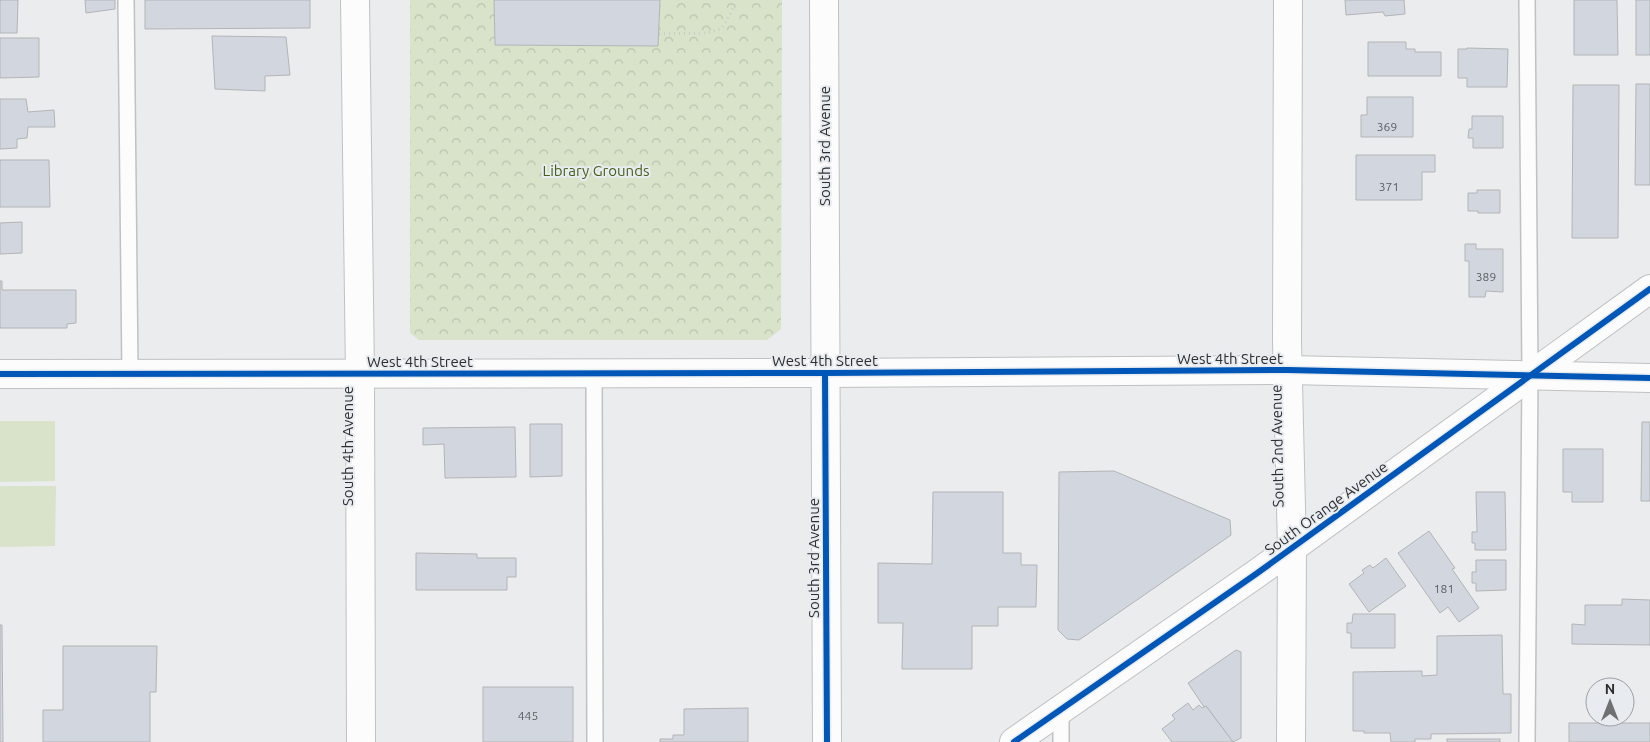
<svg xmlns="http://www.w3.org/2000/svg" width="1650" height="742" font-family="Ubuntu,sans-serif">
	<style>
		.park { fill: url(#park-crowns) }
		.garden { fill: #d8e3ca }
		.building { fill: #d2d7df; stroke: #b2b4b6 }
		.lines { fill: none; stroke-linecap: round; stroke-linejoin: round }
		.lane-casing { stroke: #bfc1c2; stroke-width: 18 }
		.street-casing { stroke: #bfc1c2; stroke-width: 30 }
		.secondary-casing { stroke: #bfc1c2; stroke-width: 30 }
		.primary-casing { stroke: #bfc1c2; stroke-width: 30 }
		.path { stroke: #cbcbcc; stroke-width: 3; stroke-dasharray: 1 4; stroke-linecap: butt }
		.lane { stroke: #fcfcfc; stroke-width: 15 }
		.street { stroke: #fcfcfc; stroke-width: 28 }
		.secondary { stroke: #fcfcfc; stroke-width: 28 }
		.primary { stroke: #fcfcfc; stroke-width: 28 }
		.cycleway-casing { stroke: #e8ecf0; stroke-width: 9 }
		.cycleway { stroke: #0057b8; stroke-width: 6 }
		.labels { text-anchor: middle; dominant-baseline: central; stroke-width: 4; stroke-linejoin: round; paint-order: stroke }
		.number-label { font-size: 12px; fill: #595b5e }
		.street-label { font-size: 15px; fill: #2d2e30; stroke: #e8ecf0 }
		.park-label { font-size: 15px; fill: #475f17; stroke: #e8ecf0 }
	</style>
	<defs>
		<pattern id="park-crowns" width="20" height="18" patternUnits="userSpaceOnUse" patternTransform="scale(1.25)"><rect width="20" height="18" fill="#d8e3ca"/><path d="M2 6a3 3 0 1 1 6 0M12 15a3 3 0 1 1 6 0" fill="none" stroke="#bac3ae"/></pattern>
	</defs>
	<rect width="100%" height="100%" fill="#eaecee"/>
	<path class="park" d="M 410,0 L 782,0 L 781,329 L 767,340 L 419,340 L 410,333 Z"/>
	<g class="garden">
		<path d="M 0,421 L 55,421 L 55,481 L 0,482 Z"/>
		<path d="M 0,486 L 56,486 L 55,546 L 0,547 Z"/>
	</g>
	<g class="building">
		<path d="M 0,0 L 18,0 L 17,33 L 0,33 Z"/>
		<path d="M 85,0 L 115,0 L 115,9 L 86,13 Z"/>
		<path d="M 145,0 L 310,0 L 310,28 L 145,29 Z"/>
		<path d="M 494,0 L 660,0 L 658,46 L 495,45 Z"/>
		<path d="M 1345,0 L 1404,0 L 1405,14 L 1385,16 L 1383,12 L 1346,15 Z"/>
		<path d="M 1574,0 L 1617,0 L 1618,55 L 1574,55 Z"/>
		<rect x="1636" y="0" width="14" height="55"/>
		<path d="M 212,36 L 286,37 L 290,75 L 265,76 L 265,91 L 215,89 Z"/>
		<path d="M 0,38 L 39,38 L 39,77 L 0,78 Z"/>
		<path d="M 1368,42 L 1406,42 L 1406,49 L 1415,49 L 1415,52 L 1441,52 L 1441,76 L 1368,76 Z"/>
		<path d="M 1467,48 L 1508,49 L 1507,87 L 1467,87 L 1467,78 L 1458,78 L 1458,49 L 1467,49 Z"/>
		<path d="M 1636,84 L 1650,84 L 1650,185 L 1635,185 Z"/>
		<path d="M 1573,85 L 1619,85 L 1618,238 L 1572,238 Z"/>
		<path d="M 1367,97 L 1413,97 L 1413,137 L 1361,137 L 1361,115 L 1367,115 Z"/>
		<path d="M 0,99 L 26,99 L 28,112 L 54,110 L 55,127 L 28,127 L 27,138 L 17,139 L 17,148 L 0,149 Z"/>
		<path d="M 1472,116 L 1503,116 L 1503,148 L 1473,148 L 1473,138 L 1468,138 L 1469,129 L 1472,129 Z"/>
		<path d="M 1356,155 L 1435,155 L 1435,172 L 1422,172 L 1422,200 L 1356,200 Z"/>
		<path d="M 0,160 L 49,160 L 50,207 L 0,207 Z"/>
		<path d="M 1477,190 L 1500,190 L 1500,213 L 1478,213 L 1478,211 L 1468,211 L 1468,193 L 1477,193 Z"/>
		<path d="M 22,222 L 22,253 L 0,254 L 0,223 Z"/>
		<path d="M 1465,244 L 1476,244 L 1476,249 L 1503,249 L 1503,292 L 1486,291 L 1485,297 L 1469,297 L 1469,261 L 1465,261 Z"/>
		<path d="M 0,281 L 2,281 L 2,290 L 76,290 L 76,323 L 67,324 L 67,328 L 0,328 Z"/>
		<path d="M 1642,422 L 1650,422 L 1650,501 L 1641,501 Z"/>
		<path d="M 530,424 L 562,424 L 562,476 L 530,477 Z"/>
		<path d="M 515,427 L 516,477 L 445,478 L 444,444 L 423,445 L 423,428 Z"/>
		<path d="M 1563,449 L 1603,449 L 1603,502 L 1572,502 L 1572,492 L 1563,492 Z"/>
		<path d="M 1114,471 L 1230,520 L 1231,535 L 1079,640 L 1067,639 L 1058,630 L 1059,472 Z"/>
		<path d="M 933,492 L 1003,492 L 1003,553 L 1021,553 L 1021,565 L 1037,565 L 1036,607 L 998,607 L 998,626 L 972,626 L 972,669 L 902,669 L 903,623 L 878,623 L 878,563 L 932,564 Z"/>
		<path d="M 1476,492 L 1505,492 L 1506,550 L 1475,550 L 1475,543 L 1472,543 L 1472,532 L 1477,532 Z"/>
		<path d="M 1429,531 L 1455,568 L 1452,569 L 1479,608 L 1459,622 L 1448,607 L 1440,613 L 1398,553 Z"/>
		<path d="M 416,553 L 477,554 L 477,558 L 516,558 L 516,577 L 507,577 L 507,590 L 416,590 Z"/>
		<path d="M 1386,558 L 1406,586 L 1369,612 L 1349,584 L 1364,573 L 1362,570 L 1370,565 L 1373,568 Z"/>
		<path d="M 1476,560 L 1506,560 L 1506,590 L 1476,591 L 1476,583 L 1472,583 L 1472,572 L 1476,572 Z"/>
		<path d="M 1622,599 L 1650,600 L 1650,645 L 1572,644 L 1572,624 L 1585,625 L 1585,605 L 1622,605 Z"/>
		<path d="M 1353,614 L 1395,614 L 1395,648 L 1351,648 L 1351,633 L 1347,633 L 1347,623 L 1352,623 Z"/>
		<path d="M 0,625 L 2,625 L 3,742 L 0,742 Z"/>
		<path d="M 1502,635 L 1503,694 L 1511,694 L 1511,733 L 1431,734 L 1431,739 L 1415,739 L 1415,742 L 1391,742 L 1390,733 L 1364,733 L 1364,731 L 1353,731 L 1353,672 L 1422,671 L 1422,676 L 1437,675 L 1437,636 Z"/>
		<path d="M 63,646 L 157,646 L 156,692 L 150,692 L 150,742 L 43,742 L 43,710 L 63,710 Z"/>
		<path d="M 1236,650 L 1241,652 L 1241,738 L 1233,742 L 1206,706 L 1204,707 L 1188,683 Z"/>
		<rect x="483" y="687" width="90" height="55"/>
		<path d="M 1188,703 L 1193,710 L 1199,705 L 1202,708 L 1206,706 L 1233,742 L 1172,742 L 1162,729 L 1175,719 L 1172,715 Z"/>
		<path d="M 748,708 L 748,742 L 660,742 L 660,739 L 673,739 L 673,735 L 684,735 L 684,709 Z"/>
		<rect x="1569" y="723" width="81" height="19"/>
		<rect x="1447" y="739" width="53" height="3"/>
	</g>
	<g class="lines">
		<defs>
			<g id="lane">
				<path d="M 126,0 L 130,374"/>
				<path d="M 1527,0 L 1530,375 L 1527,742"/>
				<path d="M 594,374 L 595,742"/>
				<path d="M 1061,742 L 1061,709"/>
			</g>
			<g id="street">
				<path d="M 824,0 L 827,742"/>
				<path d="M 1288,0 L 1287,341 L 1292,549 L 1291,742"/>
				<path d="M 0,374 L 825,373 L 1288,370 L 1650,378"/>
			</g>
			<path id="secondary" d="M 1014,742 L 1256,574 L 1650,289"/>
			<path id="primary" d="M 355,0 L 360,374 L 361,742"/>
		</defs>
		<use href="#lane" class="lane-casing"/>
		<use href="#street" class="street-casing"/>
		<use href="#secondary" class="secondary-casing"/>
		<use href="#primary" class="primary-casing"/>
		<path class="path" d="M 659,34 L 706,33 L 721,29 L 732,11 L 735,0"/>
		<use href="#lane" class="lane"/>
		<use href="#street" class="street"/>
		<use href="#secondary" class="secondary"/>
		<use href="#primary" class="primary"/>
		<defs>
			<g id="cycleway">
				<path d="M 825,373 L 827,742"/>
				<path d="M 0,374 L 825,373 L 1288,370 L 1650,378"/>
				<path d="M 1014,742 L 1256,574 L 1650,289"/>
			</g>
		</defs>
		<use href="#cycleway" class="cycleway-casing"/>
		<use href="#cycleway" class="cycleway"/>
	</g>
	<g class="labels">
		<g class="number-label">
			<text x="1387" y="126">369</text>
			<text x="1389" y="186">371</text>
			<text x="1486" y="276">389</text>
			<text x="1444" y="588">181</text>
			<text x="528" y="715">445</text>
		</g>
		<g class="street-label">
			<text transform="translate(824 146) rotate(-90)">South 3rd Avenue</text>
			<text x="1230" y="358">West 4th Street</text>
			<text x="825" y="360">West 4th Street</text>
			<text x="420" y="361">West 4th Street</text>
			<text transform="translate(347 446) rotate(-90)">South 4th Avenue</text>
			<text transform="translate(1277 446) rotate(-91)">South 2nd Avenue</text>
			<text transform="translate(1326 508) rotate(-36)">South Orange Avenue</text>
			<text transform="translate(813 558) rotate(-90)">South 3rd Avenue</text>
		</g>
		<g class="park-label">
			<text x="596" y="170">Library Grounds</text>
		</g>
	</g>
	<g transform="translate(1610 702)"><circle r="24" fill="#e8ecf0" stroke="#9da0a3"/>
	<path d="M0-4L9 19L0 12L-9 19Z" fill="#6f7072"/>
	<text y="-8" font-size="14" font-weight="bold" text-anchor="middle" fill="#2d2e30">N</text>
	</g>
</svg>
